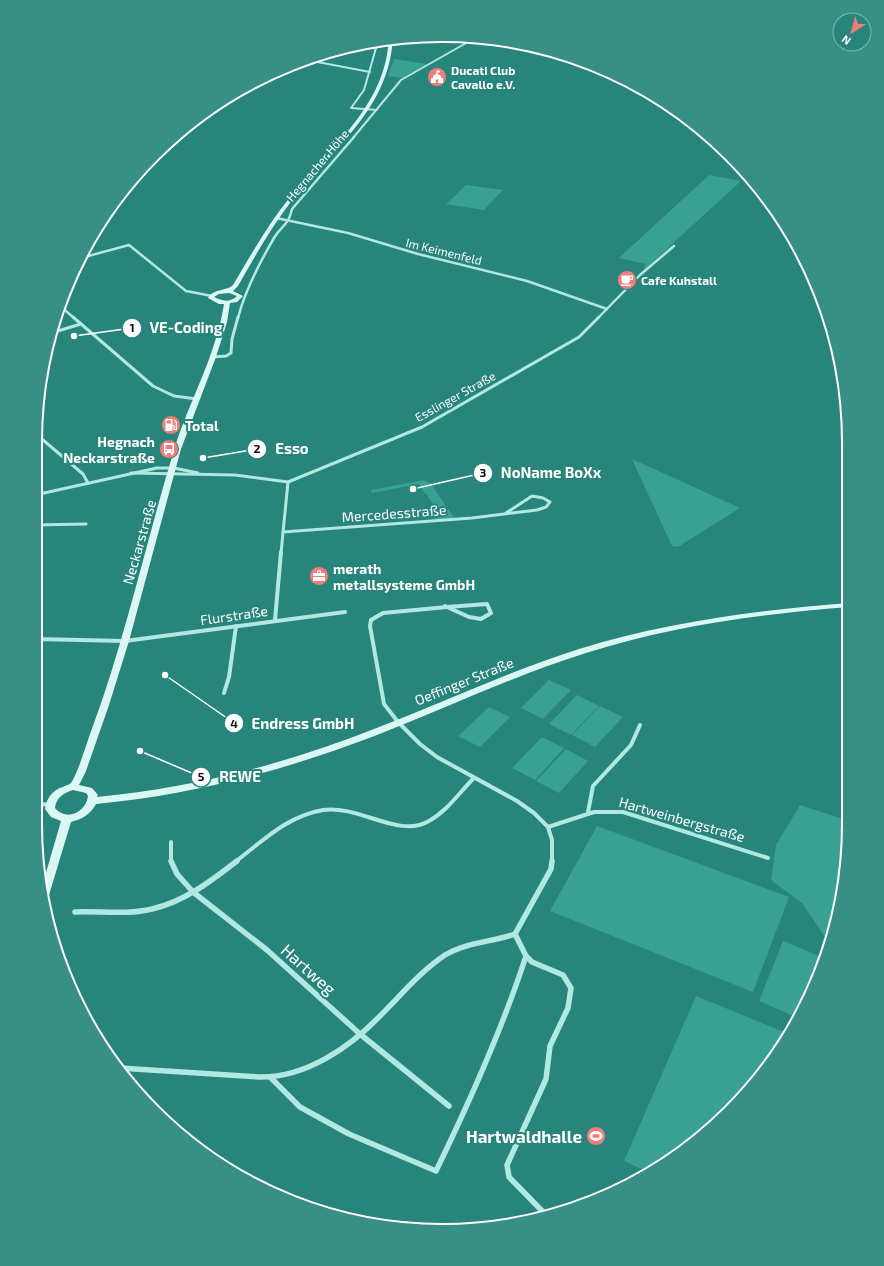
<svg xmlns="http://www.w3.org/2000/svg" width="884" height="1266" font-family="'Exo 2',sans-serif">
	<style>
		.green { fill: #39a094 }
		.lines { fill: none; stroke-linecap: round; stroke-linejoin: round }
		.street-far4 { stroke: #b1e8e1; stroke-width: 2 }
		.street-far3 { stroke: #b1e8e1; stroke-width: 2.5 }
		.street-far2 { stroke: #b1e8e1; stroke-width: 3 }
		.street-far1 { stroke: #b1e8e1; stroke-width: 4 }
		.street { stroke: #b1e8e1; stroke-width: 5.5 }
		.secondary { fill: #dbf7f4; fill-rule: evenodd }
		.labels { text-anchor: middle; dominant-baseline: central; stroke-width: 4; stroke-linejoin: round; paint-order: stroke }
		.far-poi-label { font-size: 12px; font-weight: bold; fill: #fff; stroke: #27857b; text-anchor: start }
		.far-street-label { font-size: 12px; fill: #fff; stroke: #27857b }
		.poi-label { font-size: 14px; font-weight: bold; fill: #fff; stroke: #27857b; text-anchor: start }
		.street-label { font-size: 14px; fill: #fff; stroke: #27857b }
		.near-street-label { font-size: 17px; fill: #fff; stroke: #27857b }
		.near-poi-label { font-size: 17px; font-weight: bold; fill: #fff; stroke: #27857b; text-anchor: end }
		.rim { fill: none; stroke: #fff; stroke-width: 2 }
		.leader { fill: none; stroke: #fff; stroke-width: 1.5 }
		.callout-dot { fill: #fff; stroke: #27857b; stroke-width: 1.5 }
		.mark-label { font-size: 12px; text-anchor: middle; font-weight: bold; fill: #111 }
		.callout-label { font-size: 15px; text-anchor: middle; font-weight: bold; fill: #fff; stroke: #27857b; stroke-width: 4; stroke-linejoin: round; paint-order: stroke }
	</style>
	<rect width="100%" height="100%" fill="#27857b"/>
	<g class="green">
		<path d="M 394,59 L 427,64 L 402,78 L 388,76 Z"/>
		<path d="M 709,175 L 741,181 L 646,268 L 643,268 L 646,264 L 619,258 Z"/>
		<path d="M 466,185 L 503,190 L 484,210 L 446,204 Z"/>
		<path d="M 632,459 L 740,508 L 678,547 L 672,546 Z"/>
		<path d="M 424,480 L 431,484 L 455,519 L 435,521 L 431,512 L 436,511 L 427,494 L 425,494 L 419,484 L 372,493 L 371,490 Z"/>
		<path d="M 549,680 L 571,690 L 543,719 L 521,708 Z"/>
		<path d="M 577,695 L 599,706 L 571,735 L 549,724 Z"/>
		<path d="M 600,706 L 623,717 L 595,747 L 572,735 Z"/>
		<path d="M 489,707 L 510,717 L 480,747 L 458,736 Z"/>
		<path d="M 542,737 L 564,748 L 535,780 L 512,768 Z"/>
		<path d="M 566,749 L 588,761 L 559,793 L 536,781 Z"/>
		<path d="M 800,805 L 849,821 L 841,904 L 829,943 L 802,903 L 771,880 L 776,845 Z"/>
		<path d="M 597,826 L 789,897 L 753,992 L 550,911 Z"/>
		<path d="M 783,941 L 822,957 L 798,1018 L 759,1001 Z"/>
		<path d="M 696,996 L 789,1034 C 761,1086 701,1144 650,1173 L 624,1161 Z"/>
	</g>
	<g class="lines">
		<g class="street-far4">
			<path d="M 307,60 L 370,72"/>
			<path d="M 377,110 L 351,108 L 364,90 L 378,41"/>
			<path d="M 353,138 L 401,80 L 475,38"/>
		</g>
		<g class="street-far3">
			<path d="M 276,218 L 348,233 L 418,254 L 527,281 L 607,309"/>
			<path d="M 81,258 L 129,245 L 186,291 L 212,296"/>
			<path d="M 59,305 L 74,318"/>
			<path d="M 238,318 C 245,290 260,262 274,238 C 282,224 288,227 292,209 L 354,137"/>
			<path d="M 598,318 L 640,275 L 674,246"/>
		</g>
		<g class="street-far2">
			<path d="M 73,317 L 153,386 L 174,396 L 197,399"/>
			<path d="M 51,333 L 81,324"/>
			<path d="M 213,357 L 226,356 L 231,353 L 232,339 L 238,317"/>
			<path d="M 36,434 L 83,474 L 88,483"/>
			<path d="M 131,473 L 235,475 L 288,482 L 422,427 L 579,337 L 599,317"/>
			<path d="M 35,495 L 157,468 L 174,468 L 198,473"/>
			<path d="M 35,525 L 86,524"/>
			<path d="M 283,532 L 472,518 L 537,510 L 546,507 L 550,502 L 543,498 L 532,496 L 506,513"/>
			<path d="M 281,553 L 288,482"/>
		</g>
		<g class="street-far1">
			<path d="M 487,604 L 491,613 L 481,619 L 469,617 L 447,607 Z"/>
			<path d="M 445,606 L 447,607"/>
			<path d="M 447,607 L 383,613 L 371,620 L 370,626 L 384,704 L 398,722 L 420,744 L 437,757 L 517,801 L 534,813 L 548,827 L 552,840 L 552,862"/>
			<path d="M 275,620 L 281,552"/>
			<path d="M 35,639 L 125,641 L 345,612"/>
			<path d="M 224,693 L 229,677 L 236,626"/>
			<path d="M 35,805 L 50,804"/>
			<path d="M 588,812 L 593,786 L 631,745 L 640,725"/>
			<path d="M 548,827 L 594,812 L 623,812 L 768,858"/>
			<path d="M 171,842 L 171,862"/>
			<path d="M 235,862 C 263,841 287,816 323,810 C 360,805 399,839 429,821 C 447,811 459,793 473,779"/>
		</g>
		<g class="street">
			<path d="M 171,861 L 177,874 L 193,892 L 267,950 L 360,1034 L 449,1106"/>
			<path d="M 75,912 C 100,911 127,915 152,909 C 184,902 211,881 237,861"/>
			<path d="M 119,1068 L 259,1077 C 306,1078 350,1047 381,1015 C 401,995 421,971 445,955 C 467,942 492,942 515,934"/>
			<path d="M 270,1077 L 300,1107 L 349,1134 L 436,1171 C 470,1101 502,1030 526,956"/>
			<path d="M 546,1215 L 509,1177 L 507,1165 L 546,1079 L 550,1046 L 568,1008 L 571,988 L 563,975 L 532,962 L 526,956 L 515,934 L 551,869 L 552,861"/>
		</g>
		<path class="secondary" d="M 389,40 L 393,40 C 392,48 391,56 389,64 C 375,119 327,156 293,199 C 272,226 255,256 238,286 L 233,291 L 243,296 L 237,302 L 230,303 L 227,322 L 216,357 L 181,449 L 129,641 L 109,705 L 86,771 L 79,785 L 92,788 L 98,795 L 97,797 C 193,788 285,764 374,729 C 443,703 509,671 579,649 C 667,622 758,610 849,603 L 849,607 C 760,614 671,626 586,653 C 515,675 447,708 377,735 C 286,770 193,795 96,804 C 90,815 82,819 71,822 L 49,895 L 48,898 L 45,899 L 43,883 L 61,821 L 51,817 L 45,809 C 47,798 52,790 63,787 C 66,785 69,785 71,783 C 79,771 87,741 93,726 C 126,636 146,542 174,450 C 189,401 216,356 224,304 L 219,304 L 208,298 C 214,288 225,292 233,285 C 251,255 268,224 291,196 C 324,154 371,118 385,64 C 387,57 388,48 389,40 ZM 229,293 L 237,296 C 230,303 222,301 214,297 L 219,294 ZM 73,790 L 86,793 L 88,796 C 86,812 67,822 55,808 C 56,798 63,793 73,790 Z"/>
	</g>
	<defs>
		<symbol id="civic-disc" viewBox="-11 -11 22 22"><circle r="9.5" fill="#f07d77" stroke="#27857b"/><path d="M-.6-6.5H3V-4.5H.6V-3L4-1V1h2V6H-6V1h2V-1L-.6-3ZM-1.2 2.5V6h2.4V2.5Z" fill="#fff"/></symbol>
		<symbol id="cafe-disc" viewBox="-11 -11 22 22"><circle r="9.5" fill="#f07d77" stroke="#27857b"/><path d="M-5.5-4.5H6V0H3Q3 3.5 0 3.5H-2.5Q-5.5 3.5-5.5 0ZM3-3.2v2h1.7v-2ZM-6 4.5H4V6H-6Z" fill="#fff"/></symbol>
		<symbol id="fuel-disc" viewBox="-11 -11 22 22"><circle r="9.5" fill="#f07d77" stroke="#27857b"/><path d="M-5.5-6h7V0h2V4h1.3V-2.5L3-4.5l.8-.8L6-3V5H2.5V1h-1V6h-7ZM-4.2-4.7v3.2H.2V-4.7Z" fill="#fff"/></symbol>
		<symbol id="bus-disc" viewBox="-11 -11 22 22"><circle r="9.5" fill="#f07d77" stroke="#27857b"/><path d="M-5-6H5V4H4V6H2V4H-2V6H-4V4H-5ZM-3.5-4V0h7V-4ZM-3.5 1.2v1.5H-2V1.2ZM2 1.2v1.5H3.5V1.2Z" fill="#fff"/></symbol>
		<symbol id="office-disc" viewBox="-11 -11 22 22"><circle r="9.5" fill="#f07d77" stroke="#27857b"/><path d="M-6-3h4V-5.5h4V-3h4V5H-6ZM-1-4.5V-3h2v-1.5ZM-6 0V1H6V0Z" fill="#fff"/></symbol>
		<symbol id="stadium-disc" viewBox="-11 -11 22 22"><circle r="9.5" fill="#f07d77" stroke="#27857b"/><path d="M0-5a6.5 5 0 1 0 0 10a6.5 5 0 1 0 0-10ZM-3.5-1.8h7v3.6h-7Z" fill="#fff"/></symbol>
	</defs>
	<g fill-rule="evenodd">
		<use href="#civic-disc" x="426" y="66" width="22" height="22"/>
		<use href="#cafe-disc" x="616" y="269" width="22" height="22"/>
		<use href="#fuel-disc" x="160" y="414" width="22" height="22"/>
		<use href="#bus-disc" x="158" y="438" width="22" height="22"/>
		<use href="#office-disc" x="308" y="565" width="22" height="22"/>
		<use href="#stadium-disc" x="585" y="1125" width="22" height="22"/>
	</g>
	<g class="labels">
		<g class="far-poi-label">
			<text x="451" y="70">Ducati Club<tspan x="451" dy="14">Cavallo e.V.</tspan></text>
			<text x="641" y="280">Cafe Kuhstall</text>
		</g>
		<g class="far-street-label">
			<text transform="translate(317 165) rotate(-50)">Hegnacher Höhe</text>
			<text transform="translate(444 251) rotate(14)">Im Keimenfeld</text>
			<text transform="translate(455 396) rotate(-29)">Esslinger Straße</text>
		</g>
		<g class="poi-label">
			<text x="185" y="425">Total</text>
			<text x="155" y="441" text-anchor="end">Hegnach<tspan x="155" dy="16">Neckarstraße</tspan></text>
			<text x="333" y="568">merath<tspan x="333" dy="16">metallsysteme GmbH</tspan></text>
		</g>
		<g class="street-label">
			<text transform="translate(394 513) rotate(-4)">Mercedesstraße</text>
			<text transform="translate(139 542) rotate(-74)">Neckarstraße</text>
			<text transform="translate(234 615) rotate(-8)">Flurstraße</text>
			<text transform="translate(464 681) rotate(-22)">Oeffinger Straße</text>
			<text transform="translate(682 819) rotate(16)">Hartweinbergstraße</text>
		</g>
		<g class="near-street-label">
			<text transform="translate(309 969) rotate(42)">Hartweg</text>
		</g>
		<g class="near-poi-label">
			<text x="582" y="1136">Hartwaldhalle</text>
		</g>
	</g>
	<path d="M0 0H884V1266H0ZM442 42H442A400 400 0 0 1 842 442V824A400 400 0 0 1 442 1224H442A400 400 0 0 1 42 824V442A400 400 0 0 1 442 42Z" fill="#388f86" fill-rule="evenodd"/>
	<path class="rim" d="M442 42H442A400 400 0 0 1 842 442V824A400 400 0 0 1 442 1224H442A400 400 0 0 1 42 824V442A400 400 0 0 1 442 42Z"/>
	<path class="leader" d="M74 336L132 328M203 458L257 449M413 489L483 473M165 675L234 723M140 751L201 777"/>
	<g class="callout-dot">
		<circle cx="74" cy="336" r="4"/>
		<circle cx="203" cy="458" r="4"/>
		<circle cx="413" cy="489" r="4"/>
		<circle cx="165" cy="675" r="4"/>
		<circle cx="140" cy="751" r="4"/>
		<circle cx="132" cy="328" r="10"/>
		<circle cx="257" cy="449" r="10"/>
		<circle cx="483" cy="473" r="10"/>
		<circle cx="234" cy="723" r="10"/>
		<circle cx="201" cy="777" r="10"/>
	</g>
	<g class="mark-label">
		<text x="132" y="332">1</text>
		<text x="257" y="453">2</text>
		<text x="483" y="477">3</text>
		<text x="234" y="728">4</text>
		<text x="201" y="781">5</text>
	</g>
	<g class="callout-label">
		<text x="186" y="333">VE-Coding</text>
		<text x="292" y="454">Esso</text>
		<text x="551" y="478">NoName BoXx</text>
		<text x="303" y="729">Endress GmbH</text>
		<text x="240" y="782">REWE</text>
	</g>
	<g transform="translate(852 32) rotate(216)"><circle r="19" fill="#27857b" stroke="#7db6b0"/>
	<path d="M0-3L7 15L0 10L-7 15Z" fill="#f07d77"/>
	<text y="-6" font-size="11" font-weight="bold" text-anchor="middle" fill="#ffffff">N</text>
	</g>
</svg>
